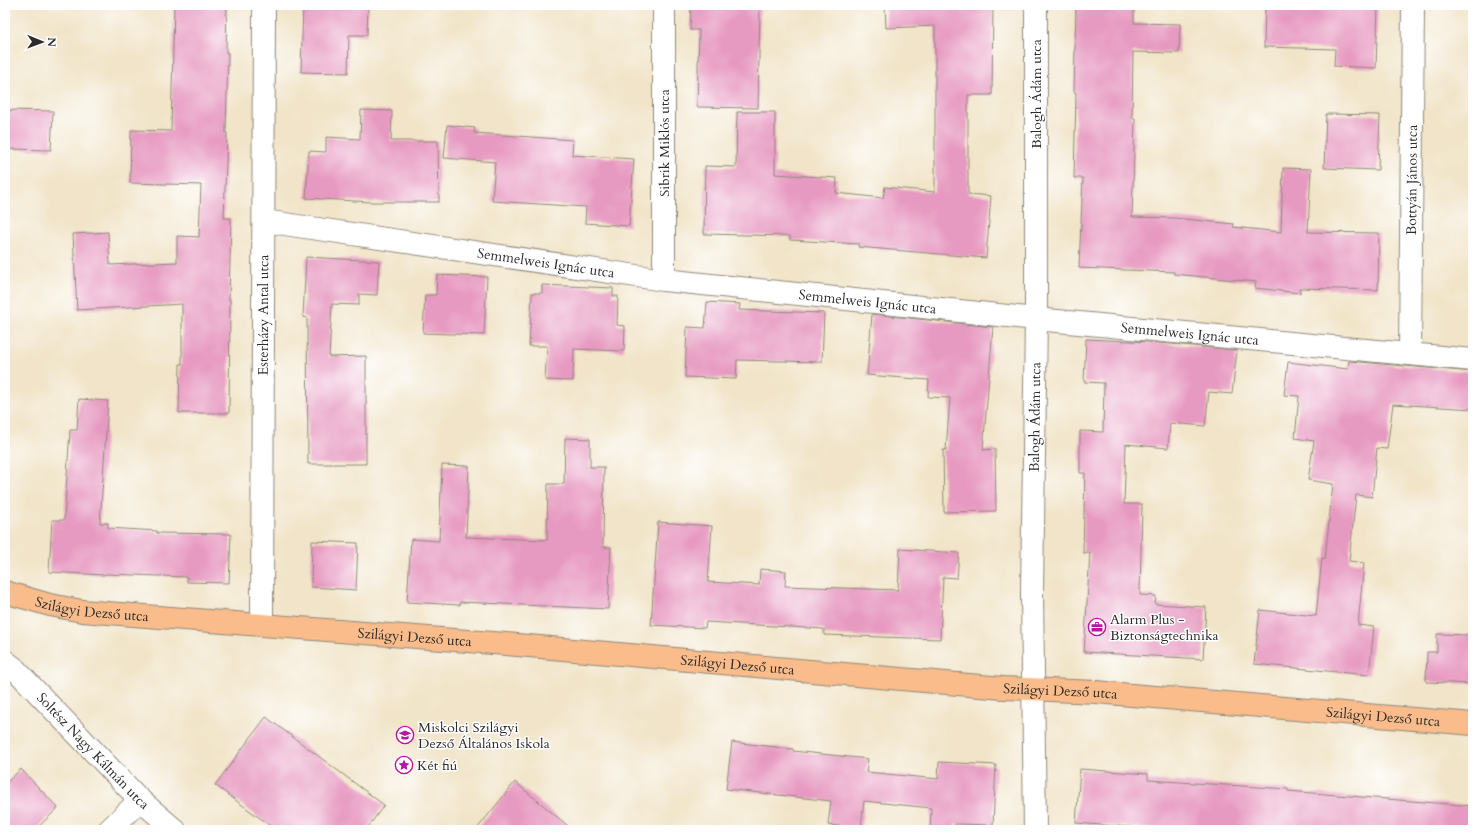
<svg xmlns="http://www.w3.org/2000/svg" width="1478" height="835" font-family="Cardo,serif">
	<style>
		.building { fill: #e79ac1 }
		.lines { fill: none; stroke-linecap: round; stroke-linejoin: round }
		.minor-casing { stroke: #8e887a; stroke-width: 24 }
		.tertiary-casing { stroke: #8e887a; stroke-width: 24 }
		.primary-casing { stroke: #8e887a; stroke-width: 24 }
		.minor { stroke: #fff; stroke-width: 22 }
		.tertiary { stroke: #fff; stroke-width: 22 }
		.primary { stroke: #f9bc8a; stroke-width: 22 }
		.labels { text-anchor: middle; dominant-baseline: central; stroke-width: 3; stroke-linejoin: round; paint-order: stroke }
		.street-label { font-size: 14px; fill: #2b2b2b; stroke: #fff }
		.poi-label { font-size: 14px; fill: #2b2b2b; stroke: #fff; text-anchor: start }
	</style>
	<rect width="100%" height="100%" fill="#fff"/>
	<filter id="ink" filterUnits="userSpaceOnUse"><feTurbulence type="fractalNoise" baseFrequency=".025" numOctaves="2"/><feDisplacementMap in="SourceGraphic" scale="8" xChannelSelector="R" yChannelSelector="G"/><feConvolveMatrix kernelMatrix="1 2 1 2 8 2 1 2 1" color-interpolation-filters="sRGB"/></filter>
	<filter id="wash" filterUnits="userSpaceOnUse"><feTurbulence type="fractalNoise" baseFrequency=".012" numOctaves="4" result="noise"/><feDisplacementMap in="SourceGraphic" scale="16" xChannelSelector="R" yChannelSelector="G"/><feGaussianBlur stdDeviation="0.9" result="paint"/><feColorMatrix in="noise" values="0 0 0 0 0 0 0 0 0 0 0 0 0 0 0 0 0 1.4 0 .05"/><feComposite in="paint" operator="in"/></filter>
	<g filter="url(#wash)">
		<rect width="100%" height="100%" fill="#f1e4c8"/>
		<g id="blocks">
			<g class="building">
				<path d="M 174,5 L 227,5 L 226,53 L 228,53 L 226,133 L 227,133 L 224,218 L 231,218 L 229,300 L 230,300 L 229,413 L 179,413 L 180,364 L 182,364 L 182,304 L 77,310 L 73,234 L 108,232 L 110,265 L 177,262 L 177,236 L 199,237 L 201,185 L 130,183 L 131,130 L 171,131 Z"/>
				<path d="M 303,5 L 368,5 L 367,35 L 349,35 L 348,73 L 301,72 Z"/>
				<path d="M 691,5 L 760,5 L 758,108 L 697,107 L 699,30 L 690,30 Z"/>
				<path d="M 885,5 L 993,5 L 992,95 L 968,95 L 968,194 L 991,196 L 986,258 L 858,247 L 859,244 L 790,240 L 790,236 L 704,234 L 705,166 L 736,167 L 737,112 L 775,112 L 775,174 L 837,178 L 836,193 L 883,198 L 885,187 L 935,192 L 935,26 L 886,28 Z"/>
				<path d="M 1076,5 L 1134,5 L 1134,23 L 1180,24 L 1179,53 L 1133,52 L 1132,118 L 1135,118 L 1132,217 L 1174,218 L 1234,224 L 1233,227 L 1281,232 L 1283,168 L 1311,169 L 1308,232 L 1379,233 L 1378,290 L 1300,288 L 1300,293 L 1255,288 L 1256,282 L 1174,274 L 1174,272 L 1079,268 L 1083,178 L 1074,178 L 1076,93 L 1074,92 Z"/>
				<path d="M 1265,5 L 1378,5 L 1376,68 L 1334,66 L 1335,49 L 1264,47 Z"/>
				<path d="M 5,110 L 53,111 L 51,150 L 5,149 Z"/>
				<path d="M 361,110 L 392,111 L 391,141 L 438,141 L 439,202 L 371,202 L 306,198 L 309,151 L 326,152 L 326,137 L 360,139 Z"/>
				<path d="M 1326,114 L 1380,115 L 1378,170 L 1324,168 Z"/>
				<path d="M 447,125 L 475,128 L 474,133 L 573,140 L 572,155 L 634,159 L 629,226 L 585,223 L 586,207 L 492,201 L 495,162 L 444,158 Z"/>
				<path d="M 306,257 L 379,261 L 377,295 L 359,294 L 359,305 L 332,304 L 329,357 L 366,356 L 366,464 L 308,464 L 307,318 L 303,317 Z"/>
				<path d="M 437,275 L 487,277 L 484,335 L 423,333 L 425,295 L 436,295 Z"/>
				<path d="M 542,285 L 613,288 L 613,296 L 618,296 L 617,325 L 625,326 L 624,351 L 574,349 L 573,381 L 545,380 L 547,346 L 529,346 L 532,293 L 542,293 Z"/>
				<path d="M 707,302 L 740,304 L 739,310 L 824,313 L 822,362 L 737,360 L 736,379 L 685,377 L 687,327 L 705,328 Z"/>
				<path d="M 872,314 L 993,327 L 983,450 L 995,449 L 996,511 L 944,512 L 943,450 L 946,450 L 950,398 L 928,397 L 929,380 L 867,375 Z"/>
				<path d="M 1086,339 L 1150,342 L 1237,350 L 1232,394 L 1209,392 L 1205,426 L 1170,423 L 1168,448 L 1126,444 L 1124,504 L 1142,504 L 1140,595 L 1156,596 L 1155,604 L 1206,607 L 1203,659 L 1084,652 L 1090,553 L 1083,553 L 1085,473 L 1080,473 L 1080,431 L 1103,432 L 1104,383 L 1084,382 Z"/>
				<path d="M 1349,361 L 1473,372 L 1473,409 L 1393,404 L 1387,449 L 1377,448 L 1372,497 L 1356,495 L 1349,561 L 1364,563 L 1358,625 L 1374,627 L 1369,675 L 1254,664 L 1260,610 L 1316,616 L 1322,558 L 1325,559 L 1333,484 L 1308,480 L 1314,441 L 1295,438 L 1299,396 L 1284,395 L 1288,362 L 1348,369 Z"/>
				<path d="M 79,399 L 108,401 L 100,523 L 108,523 L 108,528 L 157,531 L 157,533 L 231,534 L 229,583 L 187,582 L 187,577 L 105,574 L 104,575 L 49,572 L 52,520 L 64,520 L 70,430 L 77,430 Z"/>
				<path d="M 565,438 L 590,439 L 590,467 L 604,467 L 603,547 L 611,547 L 608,609 L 460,602 L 460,605 L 407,602 L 411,539 L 439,541 L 442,465 L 469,466 L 466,537 L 547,540 L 548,484 L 564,484 Z"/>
				<path d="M 658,522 L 712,526 L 708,582 L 759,585 L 760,569 L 786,571 L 785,586 L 898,590 L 900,549 L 959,553 L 957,578 L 943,577 L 940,639 L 824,635 L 824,629 L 706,622 L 705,628 L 651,625 Z"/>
				<path d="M 312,541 L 358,543 L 356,590 L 311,587 Z"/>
				<path d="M 1437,634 L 1473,635 L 1473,684 L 1426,682 L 1427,652 L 1437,652 Z"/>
				<path d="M 266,717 L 384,805 L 366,830 L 276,830 L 215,785 Z"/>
				<path d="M 732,742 L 793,749 L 793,751 L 868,759 L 866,772 L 938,779 L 939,762 L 996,765 L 993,825 L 955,824 L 955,830 L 930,830 L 931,808 L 864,801 L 861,828 L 828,825 L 831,801 L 726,789 Z"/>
				<path d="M 21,769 L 58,808 L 35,830 L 5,830 L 5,784 Z"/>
				<path d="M 1080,769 L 1148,774 L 1148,780 L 1288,789 L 1288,791 L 1473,806 L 1473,830 L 1168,830 L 1076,823 Z"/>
				<path d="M 515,782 L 573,830 L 476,830 Z"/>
			</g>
		</g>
	</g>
	<g filter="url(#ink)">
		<use href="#blocks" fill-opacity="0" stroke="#8e887a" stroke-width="1"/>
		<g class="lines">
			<defs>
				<g id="minor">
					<path d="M 664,5 L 664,280"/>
					<path id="s1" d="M 264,221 L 664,280 L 1036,319 L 1473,360"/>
					<path id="s2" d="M 1410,354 L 1413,5"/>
					<path id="s3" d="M 262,624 L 264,5"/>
					<path d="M 109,830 L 140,800"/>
					<path id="s4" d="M 1035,830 L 1032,592 L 1036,319 L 1036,5"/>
				</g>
				<g id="tertiary">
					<path id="s5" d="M 5,661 L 14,668 L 140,800 L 175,830"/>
				</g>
				<g id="primary">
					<path id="s6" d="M 5,592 L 50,605 L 82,611 L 506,644 L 1003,688 L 1096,692 L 1473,724"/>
				</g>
			</defs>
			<use href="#minor" class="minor-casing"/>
			<use href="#tertiary" class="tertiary-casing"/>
			<use href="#primary" class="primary-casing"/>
			<use href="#minor" class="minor"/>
			<use href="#tertiary" class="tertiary"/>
			<use href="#primary" class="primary"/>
		</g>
	</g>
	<defs>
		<symbol id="office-ring" viewBox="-11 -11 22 22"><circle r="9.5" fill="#fff" stroke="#b5179e" stroke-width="1.5"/><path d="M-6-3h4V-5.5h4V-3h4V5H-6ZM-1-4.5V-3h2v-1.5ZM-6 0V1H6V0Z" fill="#b5179e"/></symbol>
		<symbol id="school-ring" viewBox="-11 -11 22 22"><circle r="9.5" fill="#fff" stroke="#b5179e" stroke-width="1.5"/><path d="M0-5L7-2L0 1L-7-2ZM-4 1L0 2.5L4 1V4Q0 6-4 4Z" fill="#b5179e"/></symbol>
		<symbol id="sight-ring" viewBox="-11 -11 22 22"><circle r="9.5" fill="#fff" stroke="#b5179e" stroke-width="1.5"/><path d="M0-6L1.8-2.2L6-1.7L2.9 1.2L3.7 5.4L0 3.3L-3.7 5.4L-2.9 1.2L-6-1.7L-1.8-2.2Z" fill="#b5179e"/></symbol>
	</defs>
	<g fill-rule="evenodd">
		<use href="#office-ring" x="1087" y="617" width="20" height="20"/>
		<use href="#school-ring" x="395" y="725" width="20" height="20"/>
		<use href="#sight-ring" x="394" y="755" width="20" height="20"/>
	</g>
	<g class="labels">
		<g class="street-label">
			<text transform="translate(1036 94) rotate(-90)">Balogh Ádám utca</text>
			<text transform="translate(664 143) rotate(-90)">Sibrik Miklós utca</text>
			<text stroke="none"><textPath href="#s2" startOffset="174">Bottyán János utca</textPath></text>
			<text stroke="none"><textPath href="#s1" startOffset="285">Semmelweis Ignác utca</textPath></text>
			<text stroke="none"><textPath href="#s1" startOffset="609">Semmelweis Ignác utca</textPath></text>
			<text stroke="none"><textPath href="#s3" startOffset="309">Esterházy Antal utca</textPath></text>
			<text stroke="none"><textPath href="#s1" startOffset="933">Semmelweis Ignác utca</textPath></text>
			<text stroke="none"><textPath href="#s4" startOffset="413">Balogh Ádám utca</textPath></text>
			<text stroke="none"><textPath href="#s6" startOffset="89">Szilágyi Dezső utca</textPath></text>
			<text stroke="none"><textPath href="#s6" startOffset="413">Szilágyi Dezső utca</textPath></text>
			<text stroke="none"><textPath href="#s6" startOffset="737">Szilágyi Dezső utca</textPath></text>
			<text stroke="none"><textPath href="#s6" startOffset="1061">Szilágyi Dezső utca</textPath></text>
			<text stroke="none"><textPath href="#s6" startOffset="1385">Szilágyi Dezső utca</textPath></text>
			<text stroke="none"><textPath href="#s5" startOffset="126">Soltész Nagy Kálmán utca</textPath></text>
		</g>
		<g class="poi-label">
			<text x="1110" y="619">Alarm Plus -<tspan x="1110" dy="16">Biztonságtechnika</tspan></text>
			<text x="418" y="727">Miskolci Szilágyi<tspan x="418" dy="16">Dezső Általános Iskola</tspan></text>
			<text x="417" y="765">Két fiú</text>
		</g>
	</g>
	<rect width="1478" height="835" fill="none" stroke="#fff" stroke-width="20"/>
	<g transform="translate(42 42) rotate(91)" stroke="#ffffff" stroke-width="3" paint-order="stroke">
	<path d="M0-3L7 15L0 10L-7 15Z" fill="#2b2b2b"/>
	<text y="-6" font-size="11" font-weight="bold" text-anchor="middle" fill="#2b2b2b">N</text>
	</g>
</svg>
